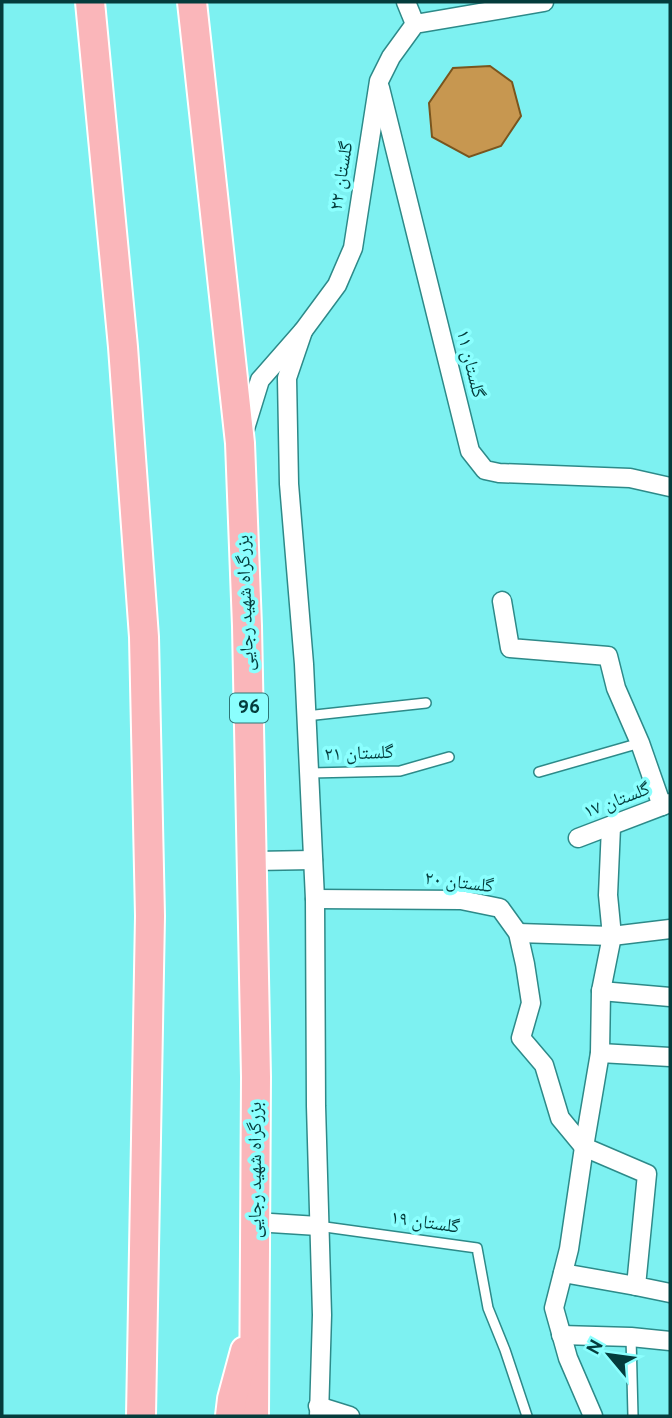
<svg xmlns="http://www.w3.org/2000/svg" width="672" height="1418" font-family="Overpass,'Noto Naskh Arabic',sans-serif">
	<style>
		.building { fill: #c79750; stroke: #79551e; stroke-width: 2 }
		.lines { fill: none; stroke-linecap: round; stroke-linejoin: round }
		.service-casing { stroke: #2d8a89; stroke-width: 12 }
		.minor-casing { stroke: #2d8a89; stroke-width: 21 }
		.trunk-casing { stroke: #fff; stroke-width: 32 }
		.service { stroke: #fff; stroke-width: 9 }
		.minor { stroke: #fff; stroke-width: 18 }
		.trunk { stroke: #fab6ba; stroke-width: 28 }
		.labels { text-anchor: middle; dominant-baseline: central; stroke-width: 7; stroke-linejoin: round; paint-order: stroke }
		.shield { fill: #8bfffe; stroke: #2c7676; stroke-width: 2 }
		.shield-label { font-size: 18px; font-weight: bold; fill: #043c3c }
		.street-label { font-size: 19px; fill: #043c3c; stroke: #8bfffe }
	</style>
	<rect width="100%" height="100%" fill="#7df1f1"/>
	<path class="building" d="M 490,66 L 512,82 L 521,116 L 501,146 L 469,157 L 432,137 L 429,103 L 453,68 Z"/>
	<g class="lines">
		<defs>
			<g id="service">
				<path d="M 306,716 L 426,703"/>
				<path d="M 539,772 L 640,743"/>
				<path d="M 310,773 L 400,771 L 449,757"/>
				<path d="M 318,1226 L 477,1248 L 488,1308 L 505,1350 L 527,1416"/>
				<path d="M 631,1337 L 633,1416"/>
			</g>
			<g id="minor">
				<path d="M 406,2 L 415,24"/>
				<path d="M 380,88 L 470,451 L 485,470 L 499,473 L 630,478 L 670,487"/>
				<path d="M 303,331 L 287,378 L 289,484 L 304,664 L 315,899 L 316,1106 L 322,1315 L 319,1416"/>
				<path d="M 244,432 L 260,380 L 303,331 L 337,285 L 353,248 L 379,81 L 391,57 L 415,24 L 544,2"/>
				<path d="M 502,601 L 510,648 L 608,656 L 616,688 L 640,743 L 662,806"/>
				<path d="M 578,838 L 670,803"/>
				<path d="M 252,861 L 313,860"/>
				<path d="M 315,899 L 461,900 L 500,908 L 518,933 L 525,964 L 531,1003 L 521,1038 L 544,1065 L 560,1118 L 584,1147 L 647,1174 L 636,1286 L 670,1293"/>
				<path d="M 518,933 L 612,936 L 670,929"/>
				<path d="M 601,991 L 670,997"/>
				<path d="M 600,1053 L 670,1057"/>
				<path d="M 255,1222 L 318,1226"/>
				<path d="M 563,1273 L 636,1286"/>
				<path d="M 561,1335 L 631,1337 L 670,1341"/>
				<path d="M 318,1406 L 350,1416"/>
				<path d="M 593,1416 L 568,1358 L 554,1308 L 569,1249 L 584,1147 L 600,1053 L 601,991 L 612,936 L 608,895 L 611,827"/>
			</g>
			<g id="trunk">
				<path d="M 90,2 L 123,347 L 144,637 L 150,916 L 141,1416"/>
				<path d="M 192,2 L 240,443 L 247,626 L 256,1077 L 254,1416"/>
				<path d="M 230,1416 L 232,1399 L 245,1351"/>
			</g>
		</defs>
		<use href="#service" class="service-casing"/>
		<use href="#minor" class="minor-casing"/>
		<use href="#trunk" class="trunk-casing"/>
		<use href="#service" class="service"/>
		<use href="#minor" class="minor"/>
		<use href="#trunk" class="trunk"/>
	</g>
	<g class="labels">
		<rect class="shield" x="230" y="693.5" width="38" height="29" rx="5"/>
		<g class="shield-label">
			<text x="249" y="708">96</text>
		</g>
		<g class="street-label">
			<text transform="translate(342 176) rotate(-81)">گلستان ۲۲</text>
			<text transform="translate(470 364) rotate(76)">گلستان ۱۱</text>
			<text transform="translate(246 603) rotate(-92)">بزرگراه شهید رجایی</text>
			<text transform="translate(359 754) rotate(-2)">گلستان ۲۱</text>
			<text transform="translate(617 801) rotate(-21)">گلستان ۱۷</text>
			<text transform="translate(459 883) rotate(7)">گلستان ۲۰</text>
			<text transform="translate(256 1170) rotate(-90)">بزرگراه شهید رجایی</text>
			<text transform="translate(425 1223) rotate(8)">گلستان ۱۹</text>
		</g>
	</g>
	<rect width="672" height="1418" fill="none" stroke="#043c3c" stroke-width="7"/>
	<g transform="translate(609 1355) rotate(299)" stroke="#8bfffe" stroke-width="5" paint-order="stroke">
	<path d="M0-5L12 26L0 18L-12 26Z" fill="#043c3c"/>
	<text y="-10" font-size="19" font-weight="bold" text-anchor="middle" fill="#043c3c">N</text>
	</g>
</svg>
